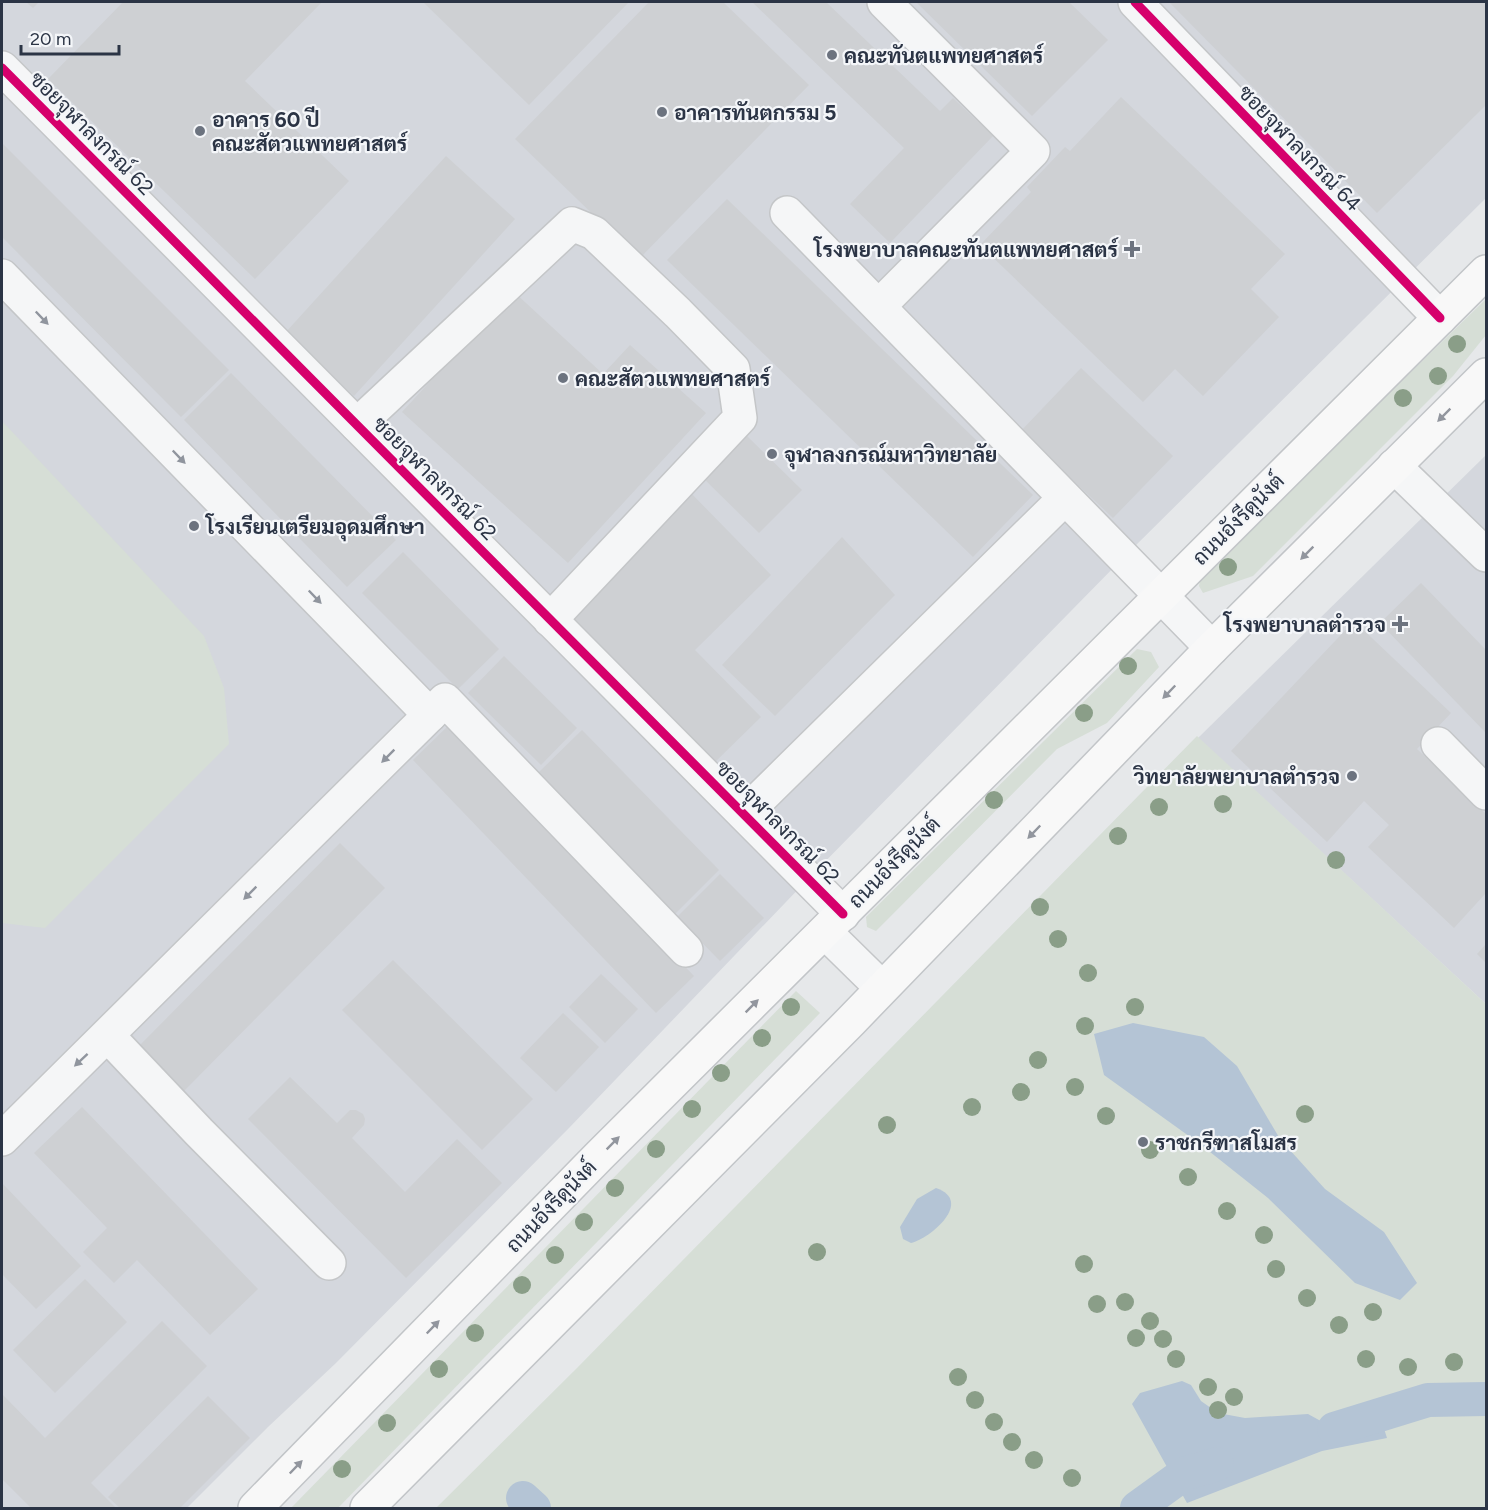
<svg xmlns="http://www.w3.org/2000/svg" width="1488" height="1510" font-family="Figtree,Sarabun,sans-serif">
	<style>
		.built { fill: #d4d7dd }
		.green { fill: #d6ded6 }
		.water { fill: #b4c4d5 }
		.lines { fill: none; stroke-linecap: round; stroke-linejoin: round }
		.canal { stroke: #b4c4d5; stroke-width: 34 }
		.building { fill: #ced0d3 }
		.minor-casing { stroke: #c4c6c8; stroke-width: 36 }
		.major-casing { stroke: #c2c5c8; stroke-width: 36 }
		.minor { stroke: #f5f6f7; stroke-width: 33 }
		.major { stroke: #f8f8f8; stroke-width: 33 }
		.cycleway-casing { stroke: #f4f6f9; stroke-width: 13 }
		.cycleway { stroke: #d6006c; stroke-width: 9 }
		.tree { fill: #8a9e88 }
		.oneway { fill: #90959e }
		.oneway2 { fill: #92969e }
		.poi-dot { fill: #6c737f; stroke: #f4f6f9; stroke-width: 2 }
		.labels { text-anchor: middle; dominant-baseline: central; stroke-width: 4.5; stroke-linejoin: round; paint-order: stroke }
		.poi-label { font-size: 21px; font-weight: bold; fill: #2b3445; stroke: #f4f6f9; text-anchor: start }
		.street-label { font-size: 21px; fill: #2b3445; stroke: #f4f6f9 }
	</style>
	<rect width="100%" height="100%" fill="#e6e8ea"/>
	<g class="built">
		<path d="M 2,2 L 1486,2 L 1486,198 L 1124,557 L 808,879 L 569,1128 L 336,1363 L 268,1427 L 187,1508 L 2,1508 Z"/>
		<path d="M 1486,455 L 1486,1004 L 1198,738 Z"/>
	</g>
	<g class="green">
		<path d="M 1486,299 L 1486,335 L 1453,376 L 1253,576 L 1203,593 L 1199,586 L 1201,576 Z"/>
		<path d="M 2,421 L 204,636 L 224,688 L 229,744 L 45,928 L 2,923 Z"/>
		<path d="M 1137,649 L 1151,652 L 1159,667 L 1107,723 L 1057,749 L 876,931 L 867,927 L 866,917 Z"/>
		<path d="M 1197,736 L 1486,1004 L 1486,1508 L 436,1508 L 578,1367 Z"/>
		<path d="M 796,991 L 820,1013 L 338,1508 L 291,1508 Z"/>
	</g>
	<g class="water">
		<path d="M 1133,1023 L 1204,1037 L 1237,1066 L 1280,1139 L 1325,1189 L 1384,1232 L 1417,1283 L 1400,1300 L 1355,1283 L 1268,1198 L 1200,1144 L 1104,1075 L 1094,1034 Z"/>
		<path d="M 936,1188 C 974,1201 931,1238 911,1243 L 903,1239 L 900,1227 L 917,1199 Z"/>
		<path d="M 1182,1381 L 1191,1385 L 1201,1401 L 1218,1413 L 1245,1418 L 1308,1414 L 1328,1425 L 1378,1410 L 1387,1438 L 1322,1451 L 1187,1503 L 1132,1404 L 1140,1393 Z"/>
	</g>
	<g class="lines">
		<g class="canal">
			<path d="M 1334,1429 L 1428,1400 L 1486,1399"/>
			<path d="M 523,1498 L 534,1508"/>
			<path d="M 1137,1508 L 1184,1474 L 1217,1464"/>
		</g>
	</g>
	<g class="building">
		<path d="M 26,2 L 39,2 L 33,8 Z"/>
		<path d="M 123,2 L 322,2 L 245,81 L 349,181 L 255,279 L 48,79 Z"/>
		<path d="M 423,2 L 629,2 L 529,105 Z"/>
		<path d="M 649,2 L 723,2 L 809,85 L 639,259 L 515,139 Z"/>
		<path d="M 752,2 L 826,2 L 940,111 L 953,98 L 993,136 L 890,243 L 850,204 L 904,148 Z"/>
		<path d="M 916,2 L 1069,2 L 1108,40 L 1032,116 Z"/>
		<path d="M 1169,2 L 1486,2 L 1486,105 L 1377,213 Z"/>
		<path d="M 1121,97 L 1285,254 L 1251,289 L 1279,317 L 1203,396 L 1175,369 L 1143,402 L 980,245 L 1031,192 L 1027,187 L 1065,147 L 1070,151 Z"/>
		<path d="M 2,143 L 229,370 L 181,417 L 2,237 Z"/>
		<path d="M 446,156 L 515,219 L 354,396 L 285,333 Z"/>
		<path d="M 727,199 L 1033,495 L 973,557 L 667,260 Z"/>
		<path d="M 513,291 L 603,374 L 630,345 L 706,413 L 568,563 L 402,412 Z"/>
		<path d="M 1081,368 L 1173,456 L 1113,518 L 1021,431 Z"/>
		<path d="M 231,373 L 396,540 L 347,587 L 184,420 Z"/>
		<path d="M 742,431 L 802,490 L 759,533 L 700,475 Z"/>
		<path d="M 689,491 L 771,575 L 695,650 L 761,717 L 711,766 L 563,615 Z"/>
		<path d="M 842,537 L 895,595 L 775,716 L 722,665 Z"/>
		<path d="M 403,552 L 499,649 L 458,689 L 362,593 Z"/>
		<path d="M 1421,583 L 1486,650 L 1486,733 L 1380,623 Z"/>
		<path d="M 1354,621 L 1451,713 L 1417,749 L 1486,814 L 1486,893 L 1454,928 L 1368,847 L 1389,825 L 1364,801 L 1327,842 L 1231,751 Z"/>
		<path d="M 504,656 L 577,728 L 541,765 L 468,693 Z"/>
		<path d="M 451,723 L 694,976 L 656,1013 L 413,760 Z"/>
		<path d="M 582,730 L 719,870 L 675,914 L 537,774 Z"/>
		<path d="M 340,843 L 385,888 L 184,1091 L 139,1046 Z"/>
		<path d="M 720,874 L 764,918 L 720,961 L 677,917 Z"/>
		<path d="M 1486,944 L 1486,963 L 1477,954 Z"/>
		<path d="M 393,960 L 533,1099 L 482,1150 L 342,1010 Z"/>
		<path d="M 601,974 L 638,1009 L 605,1043 L 569,1007 Z"/>
		<path d="M 563,1013 L 599,1047 L 556,1092 L 520,1058 Z"/>
		<path d="M 290,1077 L 337,1123 L 350,1110 L 356,1110 L 363,1114 L 365,1119 L 364,1125 L 352,1138 L 405,1192 L 457,1139 L 502,1183 L 406,1278 L 248,1119 Z"/>
		<path d="M 82,1107 L 258,1289 L 210,1335 L 137,1260 L 114,1283 L 83,1252 L 107,1228 L 34,1153 Z"/>
		<path d="M 2,1183 L 81,1266 L 36,1309 L 2,1274 Z"/>
		<path d="M 85,1279 L 127,1322 L 55,1393 L 13,1350 Z"/>
		<path d="M 162,1321 L 207,1366 L 91,1483 L 116,1508 L 31,1508 L 2,1479 L 2,1394 L 45,1438 Z"/>
		<path d="M 208,1396 L 250,1438 L 180,1508 L 120,1508 L 108,1497 Z"/>
	</g>
	<g class="lines">
		<defs>
			<g id="minor">
				<path d="M 1135,2 L 1440,318"/>
				<path d="M 2,68 L 843,914"/>
				<path d="M 787,213 L 1212,648"/>
				<path d="M 2,276 L 430,715"/>
				<path d="M 879,306 L 1033,151 L 884,2"/>
				<path d="M 357,425 L 572,224 L 594,233 L 678,313 L 733,369 L 740,418 L 550,620"/>
				<path d="M 1394,466 L 1486,555"/>
				<path d="M 1438,744 L 1486,793"/>
				<path d="M 744,814 L 1065,498"/>
				<path d="M 825,932 L 882,988"/>
				<path d="M 108,1036 L 199,1132 L 329,1263"/>
				<path d="M 2,1139 L 445,700 L 686,950"/>
			</g>
			<g id="major">
				<path d="M 255,1508 L 599,1156 L 1486,272"/>
				<path d="M 367,1508 L 851,1021 L 1212,648 L 1486,375"/>
			</g>
		</defs>
		<use href="#minor" class="minor-casing"/>
		<use href="#major" class="major-casing"/>
		<use href="#minor" class="minor"/>
		<use href="#major" class="major"/>
		<defs>
			<g id="cycleway">
				<path d="M 1135,2 L 1440,318"/>
				<path d="M 2,68 L 843,914"/>
			</g>
		</defs>
		<use href="#cycleway" class="cycleway-casing"/>
		<use href="#cycleway" class="cycleway"/>
	</g>
	<g class="tree">
		<circle cx="1457" cy="344" r="9"/>
		<circle cx="1438" cy="376" r="9"/>
		<circle cx="1403" cy="398" r="9"/>
		<circle cx="1228" cy="567" r="9"/>
		<circle cx="1128" cy="666" r="9"/>
		<circle cx="1084" cy="713" r="9"/>
		<circle cx="994" cy="800" r="9"/>
		<circle cx="1223" cy="804" r="9"/>
		<circle cx="1159" cy="807" r="9"/>
		<circle cx="1118" cy="836" r="9"/>
		<circle cx="1336" cy="860" r="9"/>
		<circle cx="1040" cy="907" r="9"/>
		<circle cx="1058" cy="939" r="9"/>
		<circle cx="1088" cy="973" r="9"/>
		<circle cx="791" cy="1007" r="9"/>
		<circle cx="1135" cy="1007" r="9"/>
		<circle cx="1085" cy="1026" r="9"/>
		<circle cx="762" cy="1038" r="9"/>
		<circle cx="1038" cy="1060" r="9"/>
		<circle cx="721" cy="1073" r="9"/>
		<circle cx="1075" cy="1087" r="9"/>
		<circle cx="1021" cy="1092" r="9"/>
		<circle cx="972" cy="1107" r="9"/>
		<circle cx="692" cy="1109" r="9"/>
		<circle cx="1305" cy="1114" r="9"/>
		<circle cx="1106" cy="1116" r="9"/>
		<circle cx="887" cy="1125" r="9"/>
		<circle cx="656" cy="1149" r="9"/>
		<circle cx="1150" cy="1150" r="9"/>
		<circle cx="1188" cy="1177" r="9"/>
		<circle cx="615" cy="1188" r="9"/>
		<circle cx="1227" cy="1211" r="9"/>
		<circle cx="584" cy="1222" r="9"/>
		<circle cx="1264" cy="1235" r="9"/>
		<circle cx="817" cy="1252" r="9"/>
		<circle cx="555" cy="1255" r="9"/>
		<circle cx="1084" cy="1264" r="9"/>
		<circle cx="1276" cy="1269" r="9"/>
		<circle cx="522" cy="1285" r="9"/>
		<circle cx="1307" cy="1298" r="9"/>
		<circle cx="1125" cy="1302" r="9"/>
		<circle cx="1097" cy="1304" r="9"/>
		<circle cx="1373" cy="1312" r="9"/>
		<circle cx="1150" cy="1321" r="9"/>
		<circle cx="1339" cy="1325" r="9"/>
		<circle cx="475" cy="1333" r="9"/>
		<circle cx="1136" cy="1338" r="9"/>
		<circle cx="1163" cy="1339" r="9"/>
		<circle cx="1176" cy="1359" r="9"/>
		<circle cx="1366" cy="1359" r="9"/>
		<circle cx="1454" cy="1362" r="9"/>
		<circle cx="1408" cy="1367" r="9"/>
		<circle cx="439" cy="1369" r="9"/>
		<circle cx="958" cy="1377" r="9"/>
		<circle cx="1208" cy="1387" r="9"/>
		<circle cx="1234" cy="1397" r="9"/>
		<circle cx="975" cy="1400" r="9"/>
		<circle cx="1218" cy="1410" r="9"/>
		<circle cx="994" cy="1422" r="9"/>
		<circle cx="387" cy="1423" r="9"/>
		<circle cx="1012" cy="1442" r="9"/>
		<circle cx="1034" cy="1460" r="9"/>
		<circle cx="342" cy="1469" r="9"/>
		<circle cx="1072" cy="1478" r="9"/>
	</g>
	<defs><path id="oneway-solid" d="M-6-.8H1V-3.2L6.5 0L1 3.2V.8H-6Z" transform="scale(1.5)"/></defs>
	<g class="oneway">
		<use href="#oneway-solid" transform="translate(42 318) rotate(46)"/>
		<use href="#oneway-solid" transform="translate(179 457) rotate(46)"/>
		<use href="#oneway-solid" transform="translate(315 597) rotate(46)"/>
		<use href="#oneway-solid" transform="translate(388 756) rotate(135)"/>
		<use href="#oneway-solid" transform="translate(250 893) rotate(135)"/>
		<use href="#oneway-solid" transform="translate(81 1060) rotate(137)"/>
	</g>
	<g class="oneway2">
		<use href="#oneway-solid" transform="translate(1444 415) rotate(135)"/>
		<use href="#oneway-solid" transform="translate(1307 553) rotate(135)"/>
		<use href="#oneway-solid" transform="translate(1169 692) rotate(134)"/>
		<use href="#oneway-solid" transform="translate(1034 832) rotate(134)"/>
		<use href="#oneway-solid" transform="translate(752 1006) rotate(-45)"/>
		<use href="#oneway-solid" transform="translate(613 1143) rotate(-45)"/>
		<use href="#oneway-solid" transform="translate(433 1327) rotate(-46)"/>
		<use href="#oneway-solid" transform="translate(296 1467) rotate(-46)"/>
	</g>
	<g class="poi-dot">
		<circle cx="832" cy="55" r="6"/>
		<circle cx="662" cy="112" r="6"/>
		<circle cx="200" cy="131" r="6"/>
		<path d="M1129 240h6v6h6v6h-6v6h-6v-6h-6v-6h6z"/>
		<circle cx="563" cy="378" r="6"/>
		<circle cx="772" cy="454" r="6"/>
		<circle cx="194" cy="526" r="6"/>
		<path d="M1397 615h6v6h6v6h-6v6h-6v-6h-6v-6h6z"/>
		<circle cx="1352" cy="776" r="6"/>
		<circle cx="1143" cy="1142" r="6"/>
	</g>
	<g class="labels">
		<g class="poi-label">
			<text x="844" y="55">คณะทันตแพทยศาสตร์</text>
			<text x="674" y="112">อาคารทันตกรรม 5</text>
			<text x="212" y="119">อาคาร 60 ปี<tspan x="212" dy="24">คณะสัตวแพทยศาสตร์</tspan></text>
			<text x="1118" y="249" text-anchor="end">โรงพยาบาลคณะทันตแพทยศาสตร์</text>
			<text x="575" y="378">คณะสัตวแพทยศาสตร์</text>
			<text x="784" y="454">จุฬาลงกรณ์มหาวิทยาลัย</text>
			<text x="206" y="526">โรงเรียนเตรียมอุดมศึกษา</text>
			<text x="1386" y="624" text-anchor="end">โรงพยาบาลตำรวจ</text>
			<text x="1340" y="776" text-anchor="end">วิทยาลัยพยาบาลตำรวจ</text>
			<text x="1155" y="1142">ราชกรีฑาสโมสร</text>
		</g>
		<g class="street-label">
			<text transform="translate(92 133) rotate(45)">ซอยจุฬาลงกรณ์ 62</text>
			<text transform="translate(1300 148) rotate(46)">ซอยจุฬาลงกรณ์ 64</text>
			<text transform="translate(435 478) rotate(45)">ซอยจุฬาลงกรณ์ 62</text>
			<text transform="translate(1238 519) rotate(-45)">ถนนอังรีดูนังต์</text>
			<text transform="translate(778 822) rotate(45)">ซอยจุฬาลงกรณ์ 62</text>
			<text transform="translate(894 862) rotate(-45)">ถนนอังรีดูนังต์</text>
			<text transform="translate(551 1206) rotate(-46)">ถนนอังรีดูนังต์</text>
		</g>
	</g>
	<rect width="1488" height="1510" fill="none" stroke="#2b3445" stroke-width="6"/>
	<path d="M21 45v9h98v-9" fill="none" stroke="#2b3445" stroke-width="3"/>
	<text x="30" y="45" font-size="18" fill="#2b3445" stroke="#f4f6f9" stroke-width="4.5" paint-order="stroke">20 m</text>
</svg>
